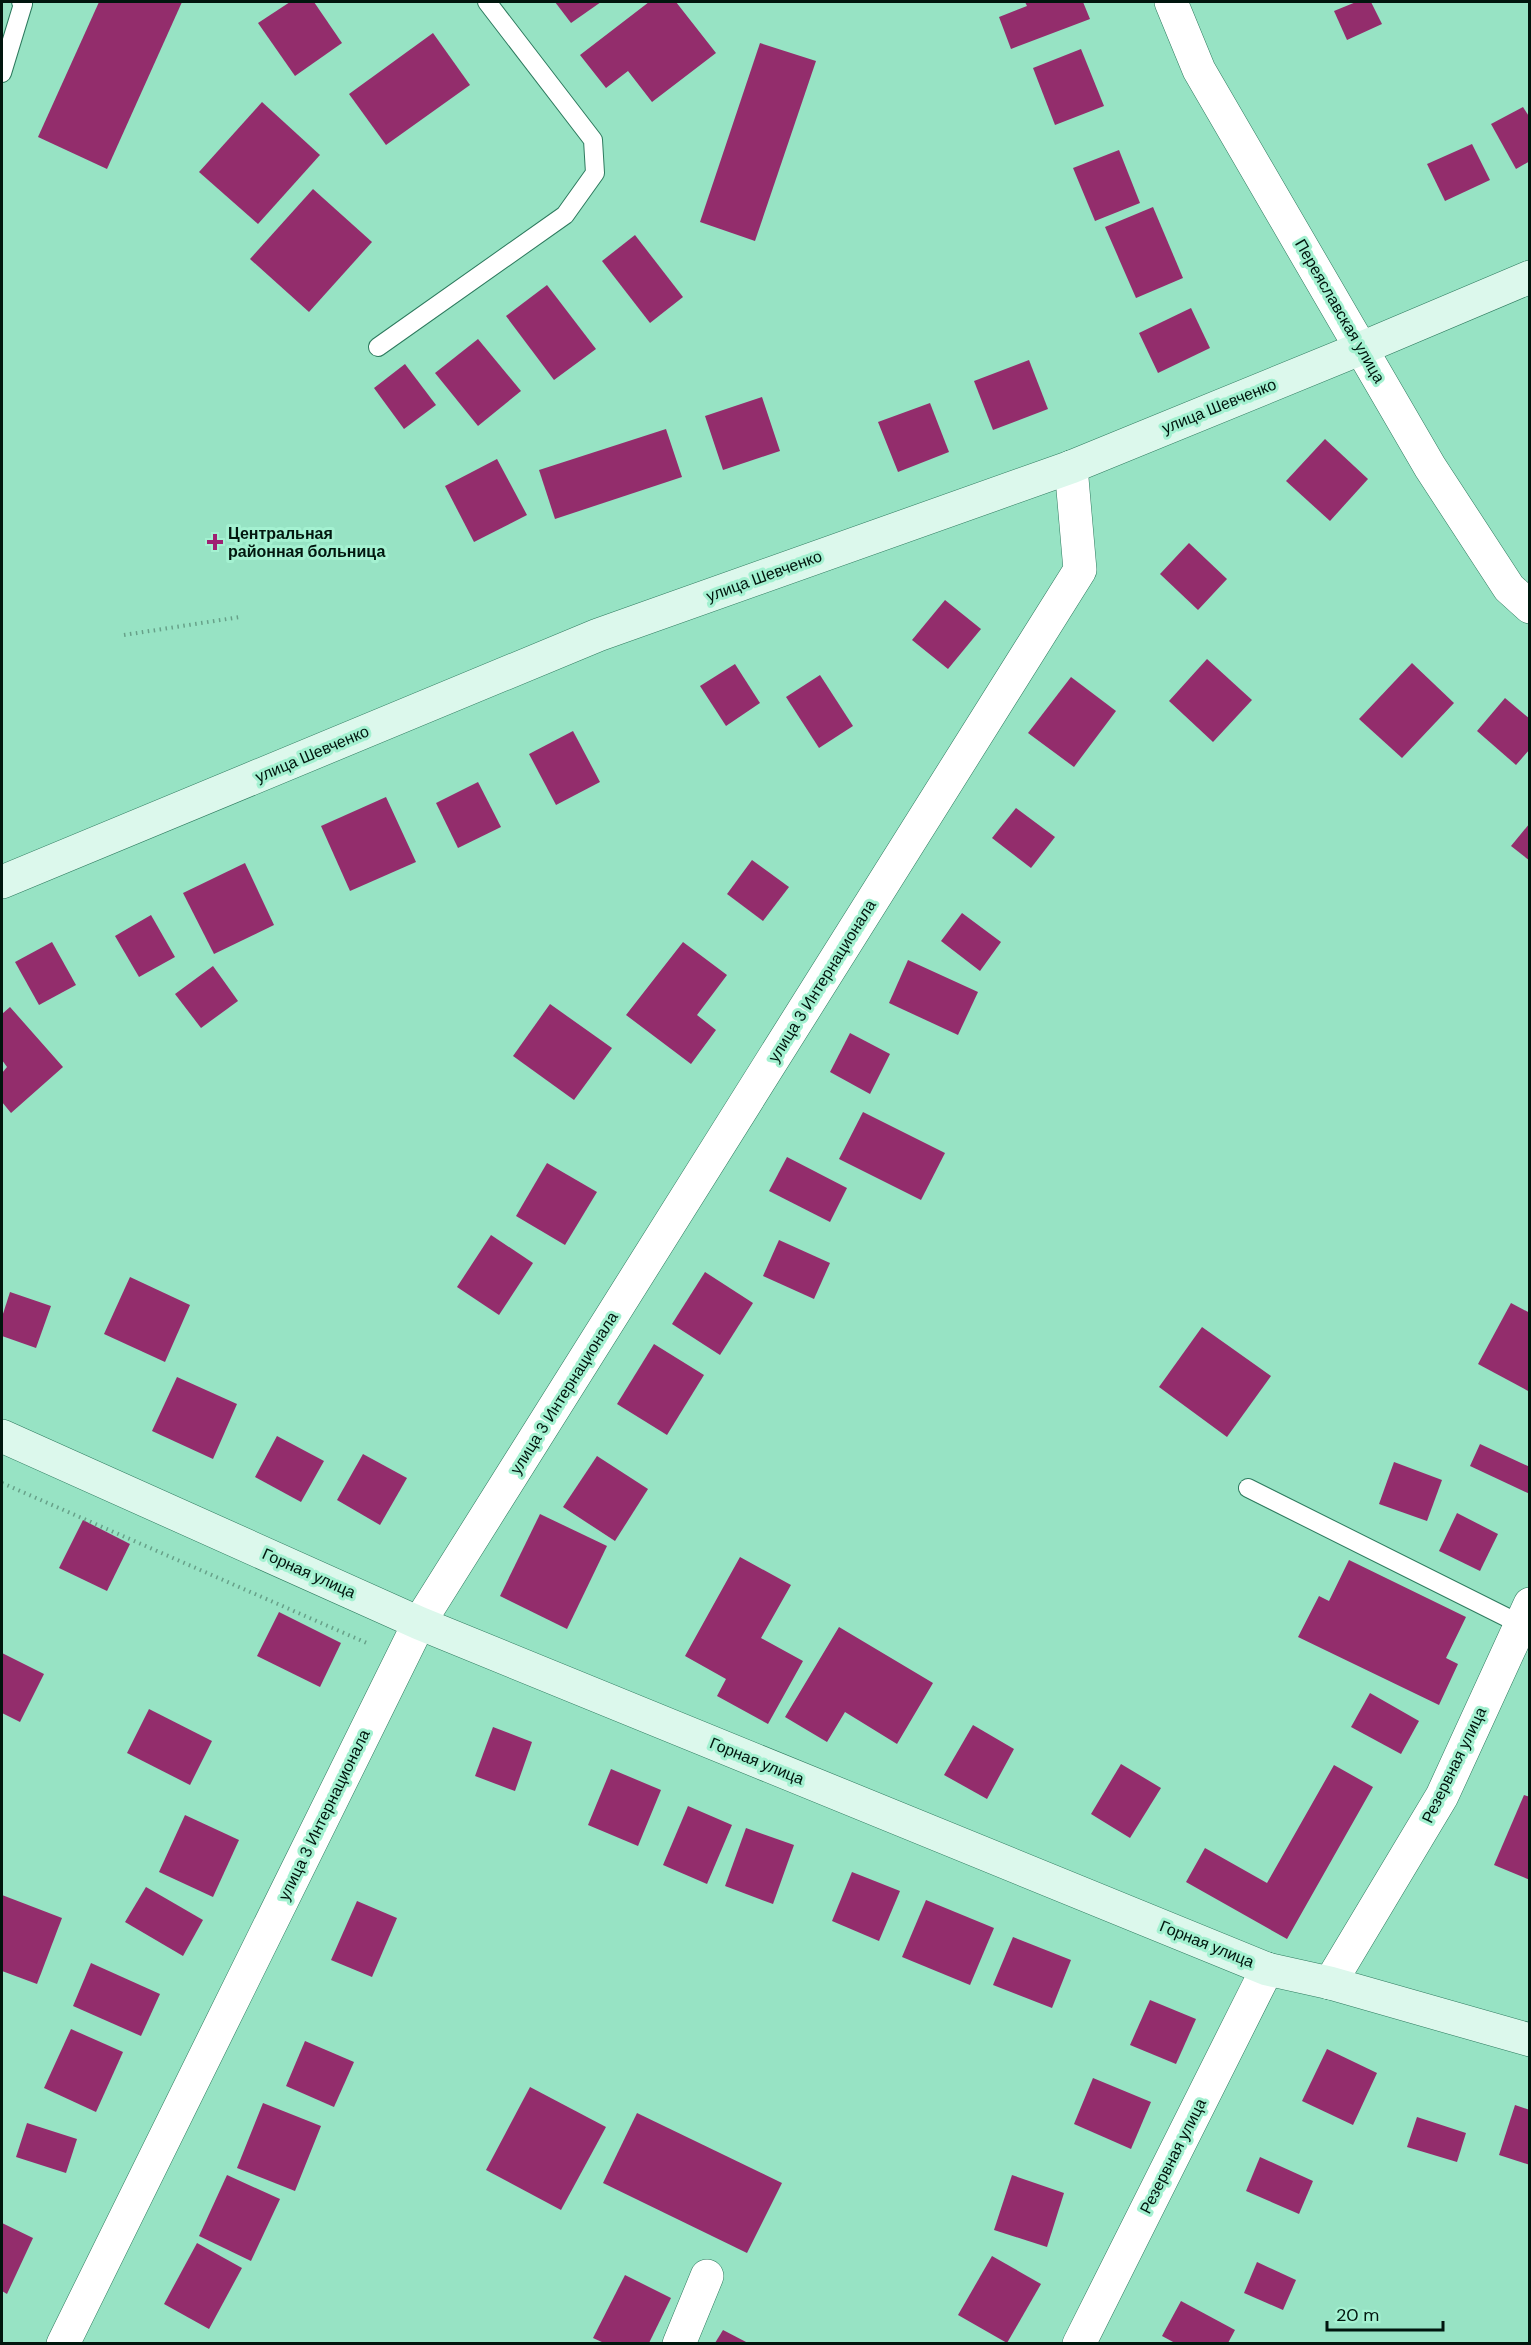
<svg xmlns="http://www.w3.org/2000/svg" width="1531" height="2345" font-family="'DM Sans',sans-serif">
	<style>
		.building { fill: #932d6c }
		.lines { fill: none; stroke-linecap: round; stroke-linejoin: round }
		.service-casing { stroke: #2d7a5e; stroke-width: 20 }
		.minor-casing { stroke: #2d7a5e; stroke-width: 34 }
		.secondary-casing { stroke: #2d7a5e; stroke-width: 34 }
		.path { stroke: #67a189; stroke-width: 4; stroke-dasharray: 1.5 4.5; stroke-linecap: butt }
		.service { stroke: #fff; stroke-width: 18 }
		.minor { stroke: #fff; stroke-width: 33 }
		.secondary { stroke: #dcf8ec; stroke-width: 33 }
		.poi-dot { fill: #9f2072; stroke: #a4f1d1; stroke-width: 2 }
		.labels { text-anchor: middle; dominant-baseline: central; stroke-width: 6; stroke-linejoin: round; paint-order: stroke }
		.street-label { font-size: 16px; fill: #01160e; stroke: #a4f1d1 }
		.poi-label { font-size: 16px; font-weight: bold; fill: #01160e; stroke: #a4f1d1; text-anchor: start }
	</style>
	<rect width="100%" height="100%" fill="#97e3c4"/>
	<g class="building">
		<path d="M 99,2 L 182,2 L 107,169 L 38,137 Z"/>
		<path d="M 290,2 L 314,2 L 342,43 L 295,76 L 258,23 Z"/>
		<path d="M 555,2 L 601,2 L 571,23 Z"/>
		<path d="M 649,2 L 676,2 L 716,53 L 652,102 L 628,71 L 606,88 L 580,55 Z"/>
		<path d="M 1025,2 L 1083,2 L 1090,19 L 1011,49 L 999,17 L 1027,6 Z"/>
		<path d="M 1356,2 L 1371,2 L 1382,24 L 1347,40 L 1334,11 Z"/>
		<path d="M 433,33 L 470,85 L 386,145 L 349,94 Z"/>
		<path d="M 760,43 L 816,61 L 755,241 L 700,222 Z"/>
		<path d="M 1081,49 L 1104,106 L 1055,125 L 1033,68 Z"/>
		<path d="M 262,102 L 320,155 L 258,224 L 199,172 Z"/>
		<path d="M 1523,107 L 1530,118 L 1530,161 L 1516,169 L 1491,124 Z"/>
		<path d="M 1472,144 L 1490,180 L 1445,201 L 1427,164 Z"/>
		<path d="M 1119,150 L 1140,203 L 1095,221 L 1073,168 Z"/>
		<path d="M 313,189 L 372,242 L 309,312 L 250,259 Z"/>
		<path d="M 1153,207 L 1183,278 L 1136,298 L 1105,227 Z"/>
		<path d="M 635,235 L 683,297 L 650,323 L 602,261 Z"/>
		<path d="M 547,285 L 596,349 L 554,380 L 506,316 Z"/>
		<path d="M 1191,308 L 1210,348 L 1158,373 L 1139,333 Z"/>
		<path d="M 478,339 L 521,391 L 478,426 L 435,373 Z"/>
		<path d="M 1029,360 L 1048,409 L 993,430 L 974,381 Z"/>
		<path d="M 405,364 L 436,405 L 404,429 L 374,388 Z"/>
		<path d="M 762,397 L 780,451 L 723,470 L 705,416 Z"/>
		<path d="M 930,403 L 949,452 L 898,472 L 878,422 Z"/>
		<path d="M 666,429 L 682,477 L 555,519 L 539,470 Z"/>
		<path d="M 1325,439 L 1368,479 L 1330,521 L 1286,481 Z"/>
		<path d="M 497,459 L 527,515 L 474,542 L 445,486 Z"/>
		<path d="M 1189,543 L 1227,579 L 1198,610 L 1160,574 Z"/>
		<path d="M 945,600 L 981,629 L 948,669 L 912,640 Z"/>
		<path d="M 1207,659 L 1252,700 L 1213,742 L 1169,701 Z"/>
		<path d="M 1412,663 L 1454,703 L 1402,758 L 1359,719 Z"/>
		<path d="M 735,664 L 760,703 L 726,726 L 700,686 Z"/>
		<path d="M 820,675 L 853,726 L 819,748 L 786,697 Z"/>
		<path d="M 1071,677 L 1116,711 L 1074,767 L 1028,733 Z"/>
		<path d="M 1505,698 L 1530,719 L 1530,749 L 1516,765 L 1477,731 Z"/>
		<path d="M 573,731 L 600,782 L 556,805 L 529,754 Z"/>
		<path d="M 478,782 L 501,827 L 458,848 L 436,803 Z"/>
		<path d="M 386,797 L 416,862 L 350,891 L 321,826 Z"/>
		<path d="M 1016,808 L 1055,837 L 1031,868 L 992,838 Z"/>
		<path d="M 1530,823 L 1530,861 L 1511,846 Z"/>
		<path d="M 752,860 L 789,887 L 763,921 L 727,894 Z"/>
		<path d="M 245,863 L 274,925 L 214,954 L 183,893 Z"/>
		<path d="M 962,913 L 1001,942 L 980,971 L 941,941 Z"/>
		<path d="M 151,915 L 175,957 L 139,977 L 115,936 Z"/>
		<path d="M 52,942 L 76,985 L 39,1005 L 15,962 Z"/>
		<path d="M 683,942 L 727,975 L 697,1015 L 716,1030 L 691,1064 L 626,1015 Z"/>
		<path d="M 908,960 L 978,992 L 958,1035 L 889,1003 Z"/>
		<path d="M 213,966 L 238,1001 L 201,1028 L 175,994 Z"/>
		<path d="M 550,1004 L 612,1048 L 574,1100 L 513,1056 Z"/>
		<path d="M 10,1007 L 63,1067 L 11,1113 L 2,1102 L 2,1073 L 7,1067 L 2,1060 L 2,1014 Z"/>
		<path d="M 850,1033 L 890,1054 L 870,1094 L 830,1072 Z"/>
		<path d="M 863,1112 L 945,1153 L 921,1200 L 839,1159 Z"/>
		<path d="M 787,1157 L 847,1188 L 830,1222 L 769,1191 Z"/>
		<path d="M 547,1163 L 597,1192 L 565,1245 L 516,1216 Z"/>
		<path d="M 491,1235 L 533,1263 L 499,1315 L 457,1287 Z"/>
		<path d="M 779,1240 L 830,1263 L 814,1299 L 763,1276 Z"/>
		<path d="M 705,1272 L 753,1303 L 720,1355 L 672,1324 Z"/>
		<path d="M 130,1277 L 190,1305 L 165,1362 L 104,1334 Z"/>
		<path d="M 10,1292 L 51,1306 L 36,1348 L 2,1336 L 2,1317 Z"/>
		<path d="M 1511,1303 L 1530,1313 L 1530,1392 L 1478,1364 Z"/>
		<path d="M 1202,1327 L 1271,1376 L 1227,1437 L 1159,1387 Z"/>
		<path d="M 654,1344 L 704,1375 L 667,1435 L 617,1404 Z"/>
		<path d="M 177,1377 L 237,1404 L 213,1459 L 152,1431 Z"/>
		<path d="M 277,1436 L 324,1461 L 301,1502 L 255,1477 Z"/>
		<path d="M 1480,1444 L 1530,1467 L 1530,1494 L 1470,1466 Z"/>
		<path d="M 363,1454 L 407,1478 L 380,1525 L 337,1500 Z"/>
		<path d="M 597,1456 L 648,1489 L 615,1541 L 563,1507 Z"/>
		<path d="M 1394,1462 L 1442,1480 L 1427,1521 L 1379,1504 Z"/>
		<path d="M 1457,1513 L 1498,1534 L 1480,1571 L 1439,1551 Z"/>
		<path d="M 540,1514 L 607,1546 L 567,1629 L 500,1596 Z"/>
		<path d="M 83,1520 L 130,1544 L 107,1591 L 59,1568 Z"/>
		<path d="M 740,1557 L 791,1585 L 761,1638 L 803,1661 L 768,1724 L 717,1696 L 726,1679 L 685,1656 Z"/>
		<path d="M 1349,1560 L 1466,1617 L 1446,1658 L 1458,1664 L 1439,1705 L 1298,1637 L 1319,1596 L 1329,1601 Z"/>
		<path d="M 279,1612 L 341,1643 L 320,1687 L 257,1656 Z"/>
		<path d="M 839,1627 L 933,1683 L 897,1744 L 845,1712 L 827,1742 L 785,1717 Z"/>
		<path d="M 2,1653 L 44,1674 L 20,1722 L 2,1713 Z"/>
		<path d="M 1370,1693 L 1419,1721 L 1401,1754 L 1351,1727 Z"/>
		<path d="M 149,1709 L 212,1741 L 190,1785 L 127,1753 Z"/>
		<path d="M 973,1725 L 1014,1749 L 987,1799 L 944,1775 Z"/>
		<path d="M 493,1727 L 532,1742 L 515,1791 L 475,1776 Z"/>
		<path d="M 1121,1764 L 1161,1788 L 1130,1838 L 1091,1814 Z"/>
		<path d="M 1334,1765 L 1373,1787 L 1287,1939 L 1186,1882 L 1205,1848 L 1267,1883 Z"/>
		<path d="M 611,1769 L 661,1790 L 638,1846 L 588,1825 Z"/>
		<path d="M 1524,1795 L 1530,1797 L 1530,1880 L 1494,1865 Z"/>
		<path d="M 688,1806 L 732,1825 L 707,1884 L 663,1865 Z"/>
		<path d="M 185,1815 L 239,1840 L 213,1897 L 159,1872 Z"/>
		<path d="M 746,1828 L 794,1845 L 773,1904 L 725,1886 Z"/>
		<path d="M 852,1872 L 900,1891 L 879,1941 L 832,1921 Z"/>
		<path d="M 146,1887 L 203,1920 L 183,1956 L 125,1922 Z"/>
		<path d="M 2,1895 L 62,1918 L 37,1984 L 2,1971 Z"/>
		<path d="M 926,1900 L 994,1928 L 970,1985 L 902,1957 Z"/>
		<path d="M 357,1901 L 397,1918 L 372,1977 L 331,1960 Z"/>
		<path d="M 1013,1937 L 1071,1960 L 1052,2008 L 993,1985 Z"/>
		<path d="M 91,1963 L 160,1994 L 141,2036 L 73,2006 Z"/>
		<path d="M 1150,2000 L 1196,2019 L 1176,2064 L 1130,2045 Z"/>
		<path d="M 71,2029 L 123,2052 L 96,2112 L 44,2088 Z"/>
		<path d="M 305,2041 L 354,2062 L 334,2107 L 286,2086 Z"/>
		<path d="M 1327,2049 L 1377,2073 L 1353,2125 L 1302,2101 Z"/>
		<path d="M 1093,2078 L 1151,2102 L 1131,2149 L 1074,2124 Z"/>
		<path d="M 530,2087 L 606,2127 L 561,2210 L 486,2170 Z"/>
		<path d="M 263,2103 L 321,2126 L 295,2191 L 237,2168 Z"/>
		<path d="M 1515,2105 L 1530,2110 L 1530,2165 L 1499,2155 Z"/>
		<path d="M 637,2113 L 782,2183 L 747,2253 L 603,2183 Z"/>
		<path d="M 1417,2117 L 1466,2133 L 1457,2162 L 1407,2147 Z"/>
		<path d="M 27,2123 L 77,2139 L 66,2173 L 16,2157 Z"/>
		<path d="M 1260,2157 L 1313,2181 L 1299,2214 L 1246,2191 Z"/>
		<path d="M 227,2175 L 280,2199 L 251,2261 L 199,2236 Z"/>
		<path d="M 1012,2175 L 1064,2193 L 1047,2247 L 994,2230 Z"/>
		<path d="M 2,2223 L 33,2238 L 7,2294 L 2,2291 Z"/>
		<path d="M 197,2243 L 242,2268 L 209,2329 L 164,2304 Z"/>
		<path d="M 992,2256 L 1041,2284 L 1007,2343 L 958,2315 Z"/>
		<path d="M 1257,2262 L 1296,2280 L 1283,2310 L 1244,2293 Z"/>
		<path d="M 625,2275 L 671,2298 L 649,2343 L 604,2343 L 593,2338 Z"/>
		<path d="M 1181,2301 L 1235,2330 L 1228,2343 L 1175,2343 L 1162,2336 Z"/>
		<path d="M 723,2330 L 748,2343 L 715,2343 Z"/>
	</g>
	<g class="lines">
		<defs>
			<g id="service">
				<path d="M 2,73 L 23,4 L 21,2"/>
				<path d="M 378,347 L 565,215 L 595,173 L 593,140 L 487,2"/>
				<path d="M 1248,1488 L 1520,1624"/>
			</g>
			<g id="minor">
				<path d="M 1171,2 L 1199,70 L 1430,467 L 1509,588 L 1530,607"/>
				<path d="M 1330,1983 L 1442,1796 L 1530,1604"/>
				<path d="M 63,2344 L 419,1623 L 1080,570 L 1071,467"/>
				<path d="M 679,2344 L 707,2276"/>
				<path d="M 1079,2344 L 1267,1969"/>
			</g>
			<g id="secondary">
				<path d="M 2,882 L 598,635 L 1071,467 L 1362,348 L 1530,277"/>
				<path d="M 2,1436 L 419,1623 L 1267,1969 L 1330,1983 L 1530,2040"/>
			</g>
		</defs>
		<use href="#service" class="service-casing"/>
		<use href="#minor" class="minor-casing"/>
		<use href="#secondary" class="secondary-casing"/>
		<g class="path">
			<path d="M 124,635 L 240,617"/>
			<path d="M 2,1483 L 369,1644"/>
		</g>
		<use href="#service" class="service"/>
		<use href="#minor" class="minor"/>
		<use href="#secondary" class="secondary"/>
	</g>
	<path class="poi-dot" d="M212 533h6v6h6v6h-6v6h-6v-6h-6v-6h6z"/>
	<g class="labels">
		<g class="street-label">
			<text transform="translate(1340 311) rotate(60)">Переяславская улица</text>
			<text transform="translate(1219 406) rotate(-22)">улица Шевченко</text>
			<text transform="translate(764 576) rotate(-20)">улица Шевченко</text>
			<text transform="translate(312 754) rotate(-23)">улица Шевченко</text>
			<text transform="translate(822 981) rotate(-58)">улица 3 Интернационала</text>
			<text transform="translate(564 1393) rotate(-58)">улица 3 Интернационала</text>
			<text transform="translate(309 1573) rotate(24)">Горная улица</text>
			<text transform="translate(757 1761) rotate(22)">Горная улица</text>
			<text transform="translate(1454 1765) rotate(-64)">Резервная улица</text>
			<text transform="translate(324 1815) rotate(-64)">улица 3 Интернационала</text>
			<text transform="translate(1207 1944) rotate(22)">Горная улица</text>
			<text transform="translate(1173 2156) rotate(-63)">Резервная улица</text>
		</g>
		<g class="poi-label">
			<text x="228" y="533">Центральная<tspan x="228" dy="18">районная больница</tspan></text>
		</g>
	</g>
	<rect width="1531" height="2345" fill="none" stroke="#01160e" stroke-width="6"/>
	<path d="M1327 2321v9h116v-9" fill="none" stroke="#01160e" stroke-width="3"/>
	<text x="1336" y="2321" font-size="18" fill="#01160e" stroke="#a4f1d1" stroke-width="4.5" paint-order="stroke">20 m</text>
</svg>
